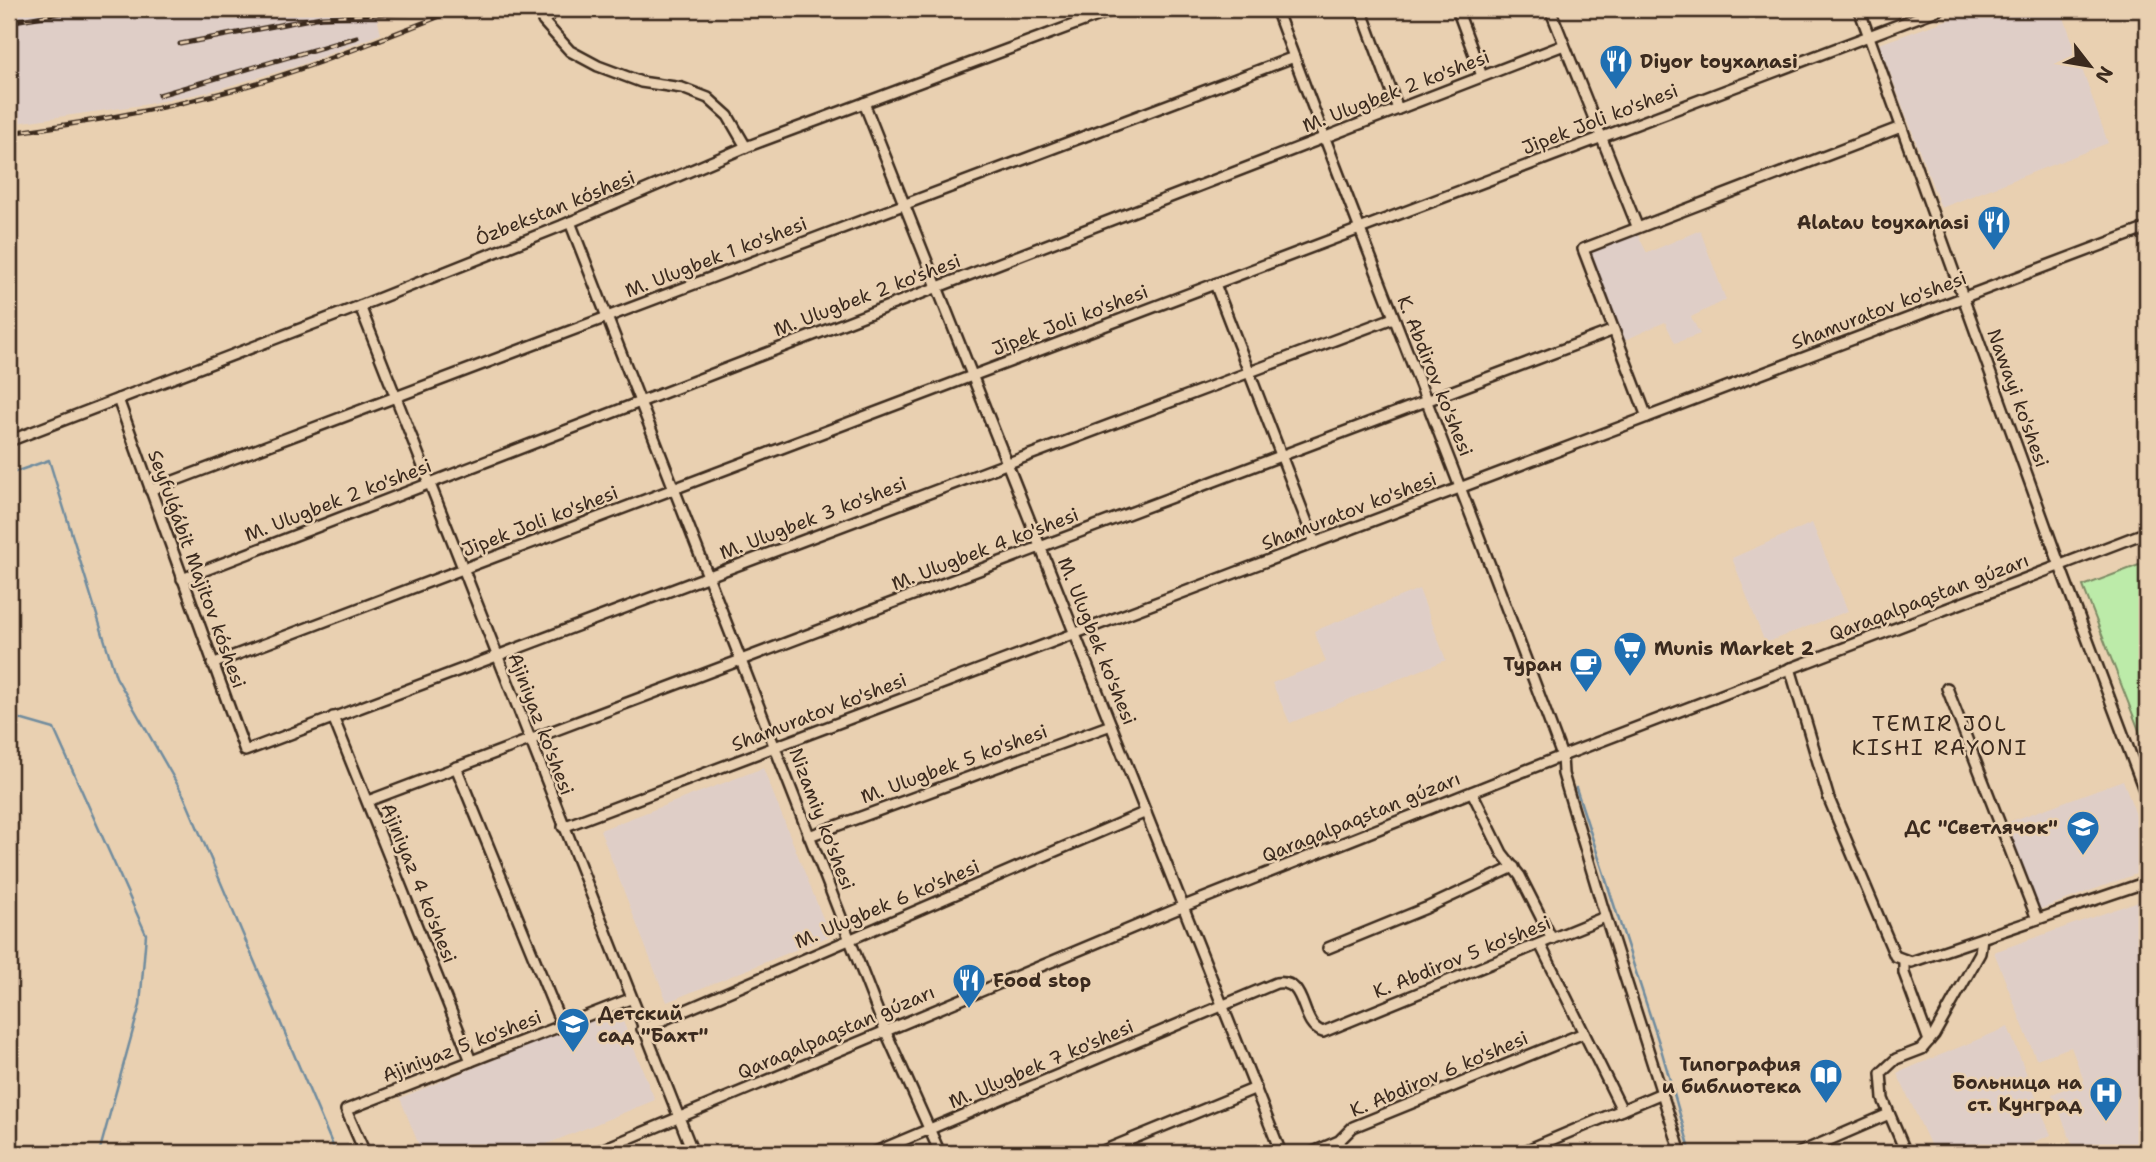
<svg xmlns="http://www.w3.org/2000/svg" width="2156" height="1162" font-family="'Shantell Sans',sans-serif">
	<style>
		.built { fill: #dfcec7 }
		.green { fill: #bceba9; stroke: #7c8a64; stroke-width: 2 }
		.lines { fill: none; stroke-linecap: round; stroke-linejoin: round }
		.stream { stroke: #718c9e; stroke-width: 2.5 }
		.minor-casing { stroke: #3b2a1e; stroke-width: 14 }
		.minor { stroke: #e9d0b1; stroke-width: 9 }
		.rail-casing { stroke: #3b2a1e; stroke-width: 5 }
		.rail { stroke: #e9d0b1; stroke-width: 2.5; stroke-dasharray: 8; stroke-linecap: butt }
		.labels { text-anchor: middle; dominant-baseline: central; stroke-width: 5; stroke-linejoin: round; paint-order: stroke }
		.poi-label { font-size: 19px; font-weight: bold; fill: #3b2a1e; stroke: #e9d0b1; text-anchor: end }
		.street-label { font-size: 19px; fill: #3b2a1e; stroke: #e9d0b1 }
		.neighbourhood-label { font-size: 21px; letter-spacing: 2px; fill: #3b2a1e; stroke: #e9d0b1 }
	</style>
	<rect width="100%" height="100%" fill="#e9d0b1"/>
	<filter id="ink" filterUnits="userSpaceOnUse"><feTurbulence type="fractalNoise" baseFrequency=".0143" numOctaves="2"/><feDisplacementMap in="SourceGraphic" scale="14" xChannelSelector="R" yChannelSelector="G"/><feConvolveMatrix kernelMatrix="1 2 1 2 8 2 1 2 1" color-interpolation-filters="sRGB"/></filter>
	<g filter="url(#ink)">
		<g class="built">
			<path d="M 9,9 L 375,9 L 381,34 L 298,66 L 208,92 L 142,105 L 9,124 Z"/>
			<path d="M 1978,9 L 2061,9 L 2108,143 L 1941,208 L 1879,44 Z"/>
			<path d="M 1700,230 L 1726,300 L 1691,317 L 1700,334 L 1675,343 L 1665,322 L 1623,341 L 1588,253 L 1637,233 L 1647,253 Z"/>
			<path d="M 1812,523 L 1848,611 L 1765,643 L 1732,558 Z"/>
			<path d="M 1419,589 L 1446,660 L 1290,723 L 1272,683 L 1326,662 L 1314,631 Z"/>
			<path d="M 763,768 L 830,936 L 667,1002 L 600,830 Z"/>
			<path d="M 2123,780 L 2147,844 L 2147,870 L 2038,910 L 2006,823 Z"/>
			<path d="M 2147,898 L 2147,1153 L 2076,1153 L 2052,1094 L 2084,1081 L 2071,1047 L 2036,1059 L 1994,952 Z"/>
			<path d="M 618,1009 L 655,1100 L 525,1153 L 422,1153 L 400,1098 Z"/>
			<path d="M 2008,1027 L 2051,1135 L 2008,1153 L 1934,1153 L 1897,1073 Z"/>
		</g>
		<path class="green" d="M 2147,562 L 2147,751 L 2083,586 Z"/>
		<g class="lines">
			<g class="stream">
				<path d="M 9,474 L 49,460 L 116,677 L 184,796 L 336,1153"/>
				<path d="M 9,716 L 54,729 L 146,934 L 140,1005 L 99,1153"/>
				<path d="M 1576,788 L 1661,1049 L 1691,1153"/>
			</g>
			<defs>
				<g id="minor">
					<path d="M 557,9 L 543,21 L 570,51 L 598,66 L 641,82 L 682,88 L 708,98 L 728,116 L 746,147"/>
					<path d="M 1276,9 C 1369,259 1470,506 1562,756 L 1563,774 L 1602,905 L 1681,1153"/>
					<path d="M 1361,9 L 1398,109"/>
					<path d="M 1457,9 L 1482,76"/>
					<path d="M 1550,9 L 1637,226"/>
					<path d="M 1859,9 L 2060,566 L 2147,798"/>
					<path d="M 864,103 L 1281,1153"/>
					<path d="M 570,222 L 885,1030 L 940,1153"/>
					<path d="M 1215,284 L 1315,543"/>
					<path d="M 360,306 L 693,1153"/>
					<path d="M 118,399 L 245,751 L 1393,318"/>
					<path d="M 1647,417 L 1583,249 L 1901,127"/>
					<path d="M 9,441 L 360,306 L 561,226 L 746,147 L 1116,9"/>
					<path d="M 150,490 L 1294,57"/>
					<path d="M 182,579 L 1564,45"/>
					<path d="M 212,664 L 1940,9"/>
					<path d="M 1790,668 L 1829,799 L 1895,956 L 1911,962 L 2147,882"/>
					<path d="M 1947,688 L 2037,919"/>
					<path d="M 333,717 L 471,1061"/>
					<path d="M 456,767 L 562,1026"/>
					<path d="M 1472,792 L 1502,853 L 1520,876 L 1552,939"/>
					<path d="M 368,801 L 1614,330"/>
					<path d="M 563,827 L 2147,228"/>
					<path d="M 809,836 L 1111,725"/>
					<path d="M 1540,944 L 1622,1110"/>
					<path d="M 1328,948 L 1426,908 L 1514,867"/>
					<path d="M 1904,961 L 1904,973 L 1929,1041"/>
					<path d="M 642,1029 L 1146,812"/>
					<path d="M 365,1153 L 346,1110 L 630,999"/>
					<path d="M 594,1153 L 1182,907 L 1562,756 L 2147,532"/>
					<path d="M 873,1153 L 1276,983 C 1309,978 1298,1024 1323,1032 L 1605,917"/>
					<path d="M 1098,1153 L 1256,1088"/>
					<path d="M 1311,1153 L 1339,1141 L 1353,1127 L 1584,1033"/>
					<path d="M 1520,1153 L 1662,1093"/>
					<path d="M 1799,1153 L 1889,1114"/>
					<path d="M 1906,1153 L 1883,1099 L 1881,1073 L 1896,1059 L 1922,1049 L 1934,1035 L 1980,953 L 1982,938"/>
				</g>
			</defs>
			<use href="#minor" class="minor-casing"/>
			<use href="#minor" class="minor"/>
			<defs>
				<g id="rail">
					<path d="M 9,22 L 84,9"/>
					<path d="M 180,44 L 321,17 L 407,13 L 441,9"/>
					<path d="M 159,95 L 357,37"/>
					<path d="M 9,133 C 107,120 206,102 300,69 C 353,51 406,29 459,9"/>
				</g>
			</defs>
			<use href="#rail" class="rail-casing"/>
			<use href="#rail" class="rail"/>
		</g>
	</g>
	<defs>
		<symbol id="restaurant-pin" viewBox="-11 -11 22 30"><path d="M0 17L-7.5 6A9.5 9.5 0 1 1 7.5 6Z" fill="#1f6fb2" stroke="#e9d0b1"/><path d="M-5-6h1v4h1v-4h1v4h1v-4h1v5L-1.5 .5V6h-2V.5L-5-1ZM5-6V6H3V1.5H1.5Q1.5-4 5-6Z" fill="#fff"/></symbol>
		<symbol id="supermarket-pin" viewBox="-11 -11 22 30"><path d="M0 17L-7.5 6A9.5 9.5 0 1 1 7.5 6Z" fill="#1f6fb2" stroke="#e9d0b1"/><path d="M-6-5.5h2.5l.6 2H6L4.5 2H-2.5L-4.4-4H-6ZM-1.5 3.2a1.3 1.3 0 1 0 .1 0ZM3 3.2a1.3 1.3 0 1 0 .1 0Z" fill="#fff"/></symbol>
		<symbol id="cafe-pin" viewBox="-11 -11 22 30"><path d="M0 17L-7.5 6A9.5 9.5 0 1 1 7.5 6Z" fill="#1f6fb2" stroke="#e9d0b1"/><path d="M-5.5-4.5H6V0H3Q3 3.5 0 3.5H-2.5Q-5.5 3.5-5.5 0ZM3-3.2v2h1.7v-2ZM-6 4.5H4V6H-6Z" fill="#fff"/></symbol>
		<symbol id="school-pin" viewBox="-11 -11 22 30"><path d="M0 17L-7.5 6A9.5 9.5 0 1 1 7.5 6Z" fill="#1f6fb2" stroke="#e9d0b1"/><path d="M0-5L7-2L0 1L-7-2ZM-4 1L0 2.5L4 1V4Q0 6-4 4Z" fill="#fff"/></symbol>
		<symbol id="library-pin" viewBox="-11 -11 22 30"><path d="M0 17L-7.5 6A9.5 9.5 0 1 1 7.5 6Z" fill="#1f6fb2" stroke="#e9d0b1"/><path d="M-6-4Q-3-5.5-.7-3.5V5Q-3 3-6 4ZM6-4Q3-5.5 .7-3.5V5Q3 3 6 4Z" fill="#fff"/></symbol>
		<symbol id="hospital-pin" viewBox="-11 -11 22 30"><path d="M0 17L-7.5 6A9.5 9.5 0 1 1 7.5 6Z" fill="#1f6fb2" stroke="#e9d0b1"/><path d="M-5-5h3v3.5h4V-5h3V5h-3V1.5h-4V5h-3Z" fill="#fff"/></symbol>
	</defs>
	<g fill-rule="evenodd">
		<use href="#restaurant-pin" x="1597" y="42" width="38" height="52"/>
		<use href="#restaurant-pin" x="1975" y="203" width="38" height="52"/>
		<use href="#supermarket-pin" x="1611" y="629" width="38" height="52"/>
		<use href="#cafe-pin" x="1567" y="645" width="38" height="52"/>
		<use href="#school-pin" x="2064" y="808" width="38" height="52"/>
		<use href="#restaurant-pin" x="950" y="961" width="38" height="52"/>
		<use href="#school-pin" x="554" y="1005" width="38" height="52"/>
		<use href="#library-pin" x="1807" y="1056" width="38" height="52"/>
		<use href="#hospital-pin" x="2087" y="1074" width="38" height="52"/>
	</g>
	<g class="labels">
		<g class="poi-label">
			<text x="1640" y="61" text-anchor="start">Diyor toyxanasi</text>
			<text x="1969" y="222">Alatau toyxanasi</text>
			<text x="1654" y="648" text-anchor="start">Munis Market 2</text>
			<text x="1562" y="664">Туран</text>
			<text x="2058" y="827">ДС "Светлячок"</text>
			<text x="993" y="980" text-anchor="start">Food stop</text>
			<text x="598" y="1013" text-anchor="start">Детский<tspan x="598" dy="22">сад "Бахт"</tspan></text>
			<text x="1801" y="1064">Типография<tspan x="1801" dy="22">и библиотека</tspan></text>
			<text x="2082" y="1082">Больница на<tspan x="2082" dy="22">ст. Кунград</tspan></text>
		</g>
		<g class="street-label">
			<text transform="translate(1396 91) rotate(-21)">M. Ulugbek 2 ko'shesi</text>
			<text transform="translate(1600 119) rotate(-21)">Jipek Joli ko'shesi</text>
			<text transform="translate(555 208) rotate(-22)">Ózbekstan kóshesi</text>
			<text transform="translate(716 257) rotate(-21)">M. Ulugbek 1 ko'shesi</text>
			<text transform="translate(867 295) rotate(-21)">M. Ulugbek 2 ko'shesi</text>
			<text transform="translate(1879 310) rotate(-21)">Shamuratov ko'shesi</text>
			<text transform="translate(1070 320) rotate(-21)">Jipek Joli ko'shesi</text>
			<text transform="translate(1435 376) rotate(68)">K. Abdirov ko'shesi</text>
			<text transform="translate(2018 398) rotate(70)">Nawayi ko'shesi</text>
			<text transform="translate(338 500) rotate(-21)">M. Ulugbek 2 ko'shesi</text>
			<text transform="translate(1349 511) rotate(-21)">Shamuratov ko'shesi</text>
			<text transform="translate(813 518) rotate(-21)">M. Ulugbek 3 ko'shesi</text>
			<text transform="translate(540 521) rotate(-21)">Jipek Joli ko'shesi</text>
			<text transform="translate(985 549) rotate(-21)">M. Ulugbek 4 ko'shesi</text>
			<text transform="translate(197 569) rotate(70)">Seyfulǵábit Majitov kóshesi</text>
			<text transform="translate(1929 597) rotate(-21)">Qaraqalpaqstan gúzarı</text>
			<text transform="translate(1097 641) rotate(68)">M. Ulugbek ko'shesi</text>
			<text transform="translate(819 712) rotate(-21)">Shamuratov ko'shesi</text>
			<text transform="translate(541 724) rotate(69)">Ajiniyaz ko'shesi</text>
			<text transform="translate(954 764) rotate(-20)">M. Ulugbek 5 ko'shesi</text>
			<text transform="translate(1361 817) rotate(-22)">Qaraqalpaqstan gúzarı</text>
			<text transform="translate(822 819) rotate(69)">Nizamiy ko'shesi</text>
			<text transform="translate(419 883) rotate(68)">Ajiniyaz 4 ko'shesi</text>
			<text transform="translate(887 904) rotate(-23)">M. Ulugbek 6 ko'shesi</text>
			<text transform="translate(1462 957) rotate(-22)">K. Abdirov 5 ko'shesi</text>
			<text transform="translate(836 1032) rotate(-23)">Qaraqalpaqstan gúzarı</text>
			<text transform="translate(462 1046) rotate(-21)">Ajiniyaz 5 ko'shesi</text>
			<text transform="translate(1041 1064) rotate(-23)">M. Ulugbek 7 ko'shesi</text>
			<text transform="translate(1439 1074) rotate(-23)">K. Abdirov 6 ko'shesi</text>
		</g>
		<g class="neighbourhood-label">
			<text x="1940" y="724">TEMIR JOL<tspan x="1940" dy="24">KISHI RAYONI</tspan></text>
		</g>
	</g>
	<rect width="2156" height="1162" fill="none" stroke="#e9d0b1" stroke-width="35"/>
	<rect x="18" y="18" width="2121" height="1127" fill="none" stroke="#3b2a1e" stroke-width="2.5" filter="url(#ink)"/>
	<g transform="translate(2090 66) rotate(121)" stroke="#e9d0b1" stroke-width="5" paint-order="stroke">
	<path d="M0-5L12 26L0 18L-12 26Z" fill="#3b2a1e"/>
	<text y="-10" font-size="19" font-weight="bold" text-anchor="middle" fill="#3b2a1e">N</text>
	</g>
</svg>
